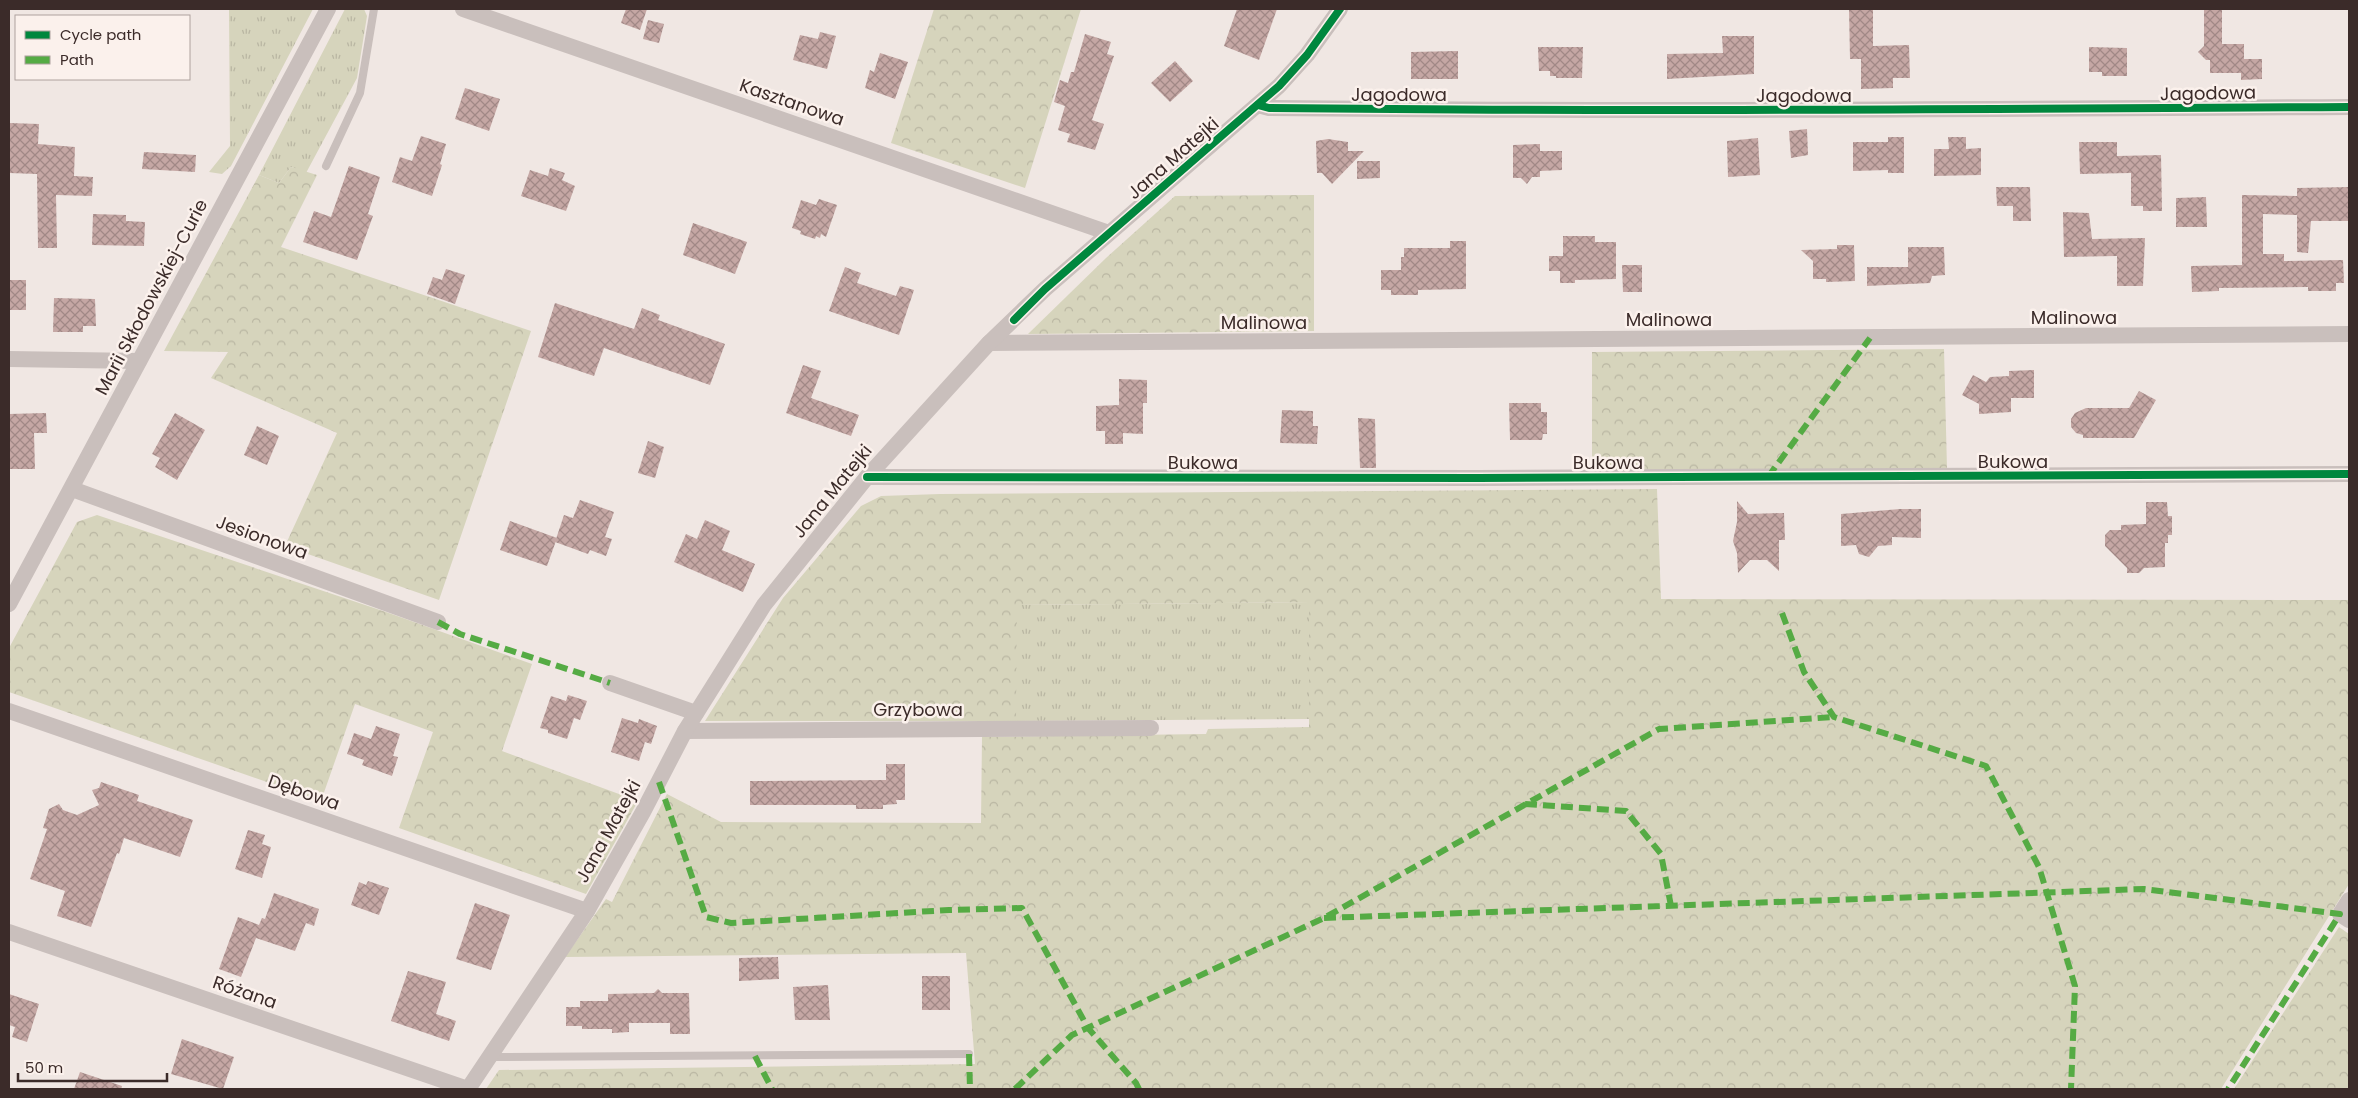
<svg xmlns="http://www.w3.org/2000/svg" width="2358" height="1098" font-family="Poppins,sans-serif">
	<style>
		.grass { fill: url(#grass-tufts) }
		.forest { fill: url(#forest-crowns) }
		.building { fill: url(#building-cross-hatch) }
		.lines { fill: none; stroke-linecap: round; stroke-linejoin: round }
		.service { stroke: #c9bfbc; stroke-width: 8 }
		.minor { stroke: #c9bfbc; stroke-width: 16 }
		.quiet { stroke: #55ab44; stroke-width: 6; stroke-dasharray: 12 6; stroke-linecap: butt }
		.cycleway-casing { stroke: #fbf1ec; stroke-width: 11 }
		.cycleway { stroke: #00873e; stroke-width: 8 }
		.labels { text-anchor: middle; dominant-baseline: central; stroke-width: 5; stroke-linejoin: round; paint-order: stroke }
		.street-label { font-size: 18px; fill: #3b2b29; stroke: #fbf1ec }
	</style>
	<defs>
		<pattern id="grass-tufts" width="24" height="20" patternUnits="userSpaceOnUse" patternTransform="scale(1.25)"><rect width="24" height="20" fill="#d6d4bc"/><path d="M3 7l-1-3M5 7V3M7 7l1-3M15 17l-1-3M17 17v-4M19 17l1-3" fill="none" stroke="#b9b6a2"/></pattern>
		<pattern id="forest-crowns" width="20" height="18" patternUnits="userSpaceOnUse" patternTransform="scale(1.25)"><rect width="20" height="18" fill="#d6d4bc"/><path d="M2 6a3 3 0 1 1 6 0M12 15a3 3 0 1 1 6 0" fill="none" stroke="#b9b6a2"/></pattern>
		<pattern id="building-cross-hatch" width="8" height="8" patternUnits="userSpaceOnUse" patternTransform="scale(1.25)"><rect width="8" height="8" fill="#c5a7a4"/><path d="M0 0l8 8M0 8l8-8" fill="none" stroke="#a18886"/></pattern>
	</defs>
	<rect width="100%" height="100%" fill="#f0e7e3"/>
	<g class="grass">
		<path d="M 229,9 L 313,9 L 231,166 L 222,174 L 209,172 L 230,146 Z"/>
		<path d="M 345,9 L 364,9 L 367,16 L 357,78 L 306,173 L 291,167 L 279,183 L 259,175 Z"/>
		<path d="M 1310,602 L 1310,719 L 1016,721 L 1016,605 Z"/>
	</g>
	<g class="forest">
		<path d="M 934,9 L 1081,9 L 1025,188 L 891,143 Z"/>
		<path d="M 291,167 L 317,175 L 281,247 L 531,331 L 439,600 L 285,546 L 337,433 L 211,378 L 228,352 L 164,351 L 259,175 L 279,183 Z"/>
		<path d="M 1314,195 L 1314,331 L 1028,334 L 1106,258 L 1175,196 Z"/>
		<path d="M 1944,349 L 1947,469 L 1592,470 L 1592,352 Z"/>
		<path d="M 1657,489 L 1661,599 L 2349,600 L 2349,884 L 2221,1089 L 486,1089 L 499,1070 L 975,1064 L 966,953 L 565,957 L 606,899 L 612,902 L 667,794 L 721,822 L 981,823 L 982,737 L 1206,734 L 1208,729 L 1309,727 L 1309,602 L 1017,605 L 1016,721 L 705,721 L 783,598 L 861,506 L 881,496 L 940,494 Z"/>
		<path d="M 97,515 L 386,612 L 532,664 L 502,751 L 638,801 L 586,894 L 399,828 L 433,732 L 355,704 L 321,801 L 9,692 L 9,648 L 77,522 Z"/>
		<path d="M 2339,927 L 2349,934 L 2349,1089 L 2234,1089 Z"/>
	</g>
	<g class="building">
		<path d="M 626,9 L 647,9 L 640,30 L 621,23 Z"/>
		<path d="M 1237,9 L 1277,9 L 1259,60 L 1224,46 Z"/>
		<path d="M 1849,9 L 1873,9 L 1873,46 L 1909,45 L 1910,78 L 1893,78 L 1893,88 L 1861,89 L 1861,59 L 1850,59 Z"/>
		<path d="M 2204,9 L 2222,9 L 2222,44 L 2244,44 L 2244,59 L 2262,59 L 2262,79 L 2241,80 L 2241,73 L 2210,73 L 2210,60 L 2206,60 L 2198,52 L 2204,46 Z"/>
		<path d="M 648,20 L 664,24 L 659,43 L 643,39 Z"/>
		<path d="M 820,32 L 836,36 L 827,69 L 793,60 L 800,35 L 818,39 Z"/>
		<path d="M 1085,34 L 1111,42 L 1107,54 L 1114,56 L 1092,120 L 1104,124 L 1095,150 L 1067,142 L 1070,134 L 1058,130 L 1065,106 L 1054,102 L 1060,80 L 1068,83 L 1071,72 L 1074,72 Z"/>
		<path d="M 1722,36 L 1754,36 L 1754,74 L 1667,79 L 1667,54 L 1723,53 Z"/>
		<path d="M 1538,47 L 1583,47 L 1582,78 L 1556,78 L 1556,76 L 1550,76 L 1550,71 L 1539,71 Z"/>
		<path d="M 2089,47 L 2127,48 L 2127,76 L 2102,76 L 2102,72 L 2089,72 Z"/>
		<path d="M 1458,51 L 1458,79 L 1411,79 L 1411,52 Z"/>
		<path d="M 880,53 L 908,62 L 895,99 L 865,88 L 870,70 L 874,72 Z"/>
		<path d="M 1175,61 L 1193,81 L 1170,102 L 1151,83 Z"/>
		<path d="M 465,88 L 500,99 L 489,131 L 455,119 Z"/>
		<path d="M 9,123 L 39,124 L 38,144 L 75,147 L 74,176 L 93,177 L 92,196 L 56,195 L 57,248 L 38,248 L 37,174 L 9,173 Z"/>
		<path d="M 1807,129 L 1808,155 L 1791,158 L 1789,131 Z"/>
		<path d="M 421,136 L 446,144 L 440,164 L 442,165 L 432,196 L 392,182 L 400,157 L 412,161 Z"/>
		<path d="M 1888,137 L 1904,137 L 1904,173 L 1888,173 L 1888,170 L 1853,171 L 1853,142 L 1888,142 Z"/>
		<path d="M 1948,137 L 1966,137 L 1966,149 L 1981,148 L 1981,175 L 1934,176 L 1934,149 L 1949,149 Z"/>
		<path d="M 1758,138 L 1760,175 L 1728,177 L 1727,141 Z"/>
		<path d="M 1328,139 L 1348,142 L 1348,151 L 1364,151 L 1332,184 L 1322,173 L 1317,173 L 1316,141 Z"/>
		<path d="M 2079,142 L 2117,142 L 2117,156 L 2161,155 L 2162,211 L 2143,211 L 2143,206 L 2131,206 L 2131,173 L 2080,174 Z"/>
		<path d="M 1540,144 L 1540,151 L 1562,151 L 1562,170 L 1540,171 L 1540,177 L 1532,177 L 1527,184 L 1521,178 L 1513,178 L 1513,145 Z"/>
		<path d="M 144,152 L 196,155 L 195,172 L 142,169 Z"/>
		<path d="M 1357,161 L 1380,161 L 1380,178 L 1357,179 Z"/>
		<path d="M 349,166 L 380,177 L 368,214 L 373,216 L 357,260 L 303,242 L 314,211 L 331,217 Z"/>
		<path d="M 550,168 L 565,173 L 562,180 L 575,186 L 566,211 L 521,196 L 530,170 L 548,176 Z"/>
		<path d="M 1996,187 L 2030,187 L 2031,221 L 2013,221 L 2013,206 L 1997,206 Z"/>
		<path d="M 2349,187 L 2349,221 L 2311,221 L 2308,253 L 2297,252 L 2297,215 L 2263,214 L 2263,254 L 2284,254 L 2284,261 L 2343,260 L 2344,283 L 2336,283 L 2336,291 L 2308,291 L 2308,287 L 2219,288 L 2219,291 L 2192,292 L 2191,266 L 2242,265 L 2242,195 L 2297,196 L 2297,188 Z"/>
		<path d="M 2206,197 L 2207,227 L 2176,227 L 2176,198 Z"/>
		<path d="M 819,199 L 837,205 L 826,237 L 821,234 L 820,238 L 816,236 L 815,239 L 800,234 L 801,231 L 792,228 L 801,200 L 816,205 Z"/>
		<path d="M 2063,212 L 2089,213 L 2092,239 L 2145,238 L 2143,286 L 2117,286 L 2117,256 L 2064,257 Z"/>
		<path d="M 93,214 L 126,215 L 126,221 L 145,222 L 144,246 L 92,245 Z"/>
		<path d="M 693,223 L 747,242 L 735,274 L 683,255 Z"/>
		<path d="M 1563,236 L 1595,236 L 1595,242 L 1616,242 L 1616,279 L 1575,280 L 1575,283 L 1560,283 L 1560,271 L 1549,271 L 1549,256 L 1563,256 Z"/>
		<path d="M 1450,241 L 1466,241 L 1466,289 L 1418,290 L 1418,295 L 1391,295 L 1391,290 L 1381,290 L 1381,270 L 1401,270 L 1401,257 L 1404,257 L 1404,248 L 1450,248 Z"/>
		<path d="M 1837,245 L 1854,245 L 1855,281 L 1826,282 L 1826,279 L 1813,279 L 1813,261 L 1801,250 L 1837,249 Z"/>
		<path d="M 1908,247 L 1944,247 L 1945,275 L 1932,276 L 1930,283 L 1867,286 L 1867,267 L 1908,267 Z"/>
		<path d="M 1622,265 L 1642,265 L 1642,292 L 1623,292 Z"/>
		<path d="M 845,267 L 861,273 L 857,283 L 896,296 L 900,286 L 914,290 L 899,335 L 829,311 Z"/>
		<path d="M 446,269 L 465,275 L 455,304 L 427,294 L 433,277 L 442,280 Z"/>
		<rect x="9" y="280" width="17" height="30"/>
		<path d="M 54,298 L 95,299 L 96,326 L 83,326 L 83,332 L 53,332 Z"/>
		<path d="M 555,303 L 634,329 L 642,308 L 660,315 L 658,320 L 725,344 L 710,385 L 604,348 L 594,376 L 538,357 Z"/>
		<path d="M 803,365 L 821,371 L 811,398 L 859,415 L 851,436 L 786,413 Z"/>
		<path d="M 2034,370 L 2034,398 L 2011,398 L 2011,412 L 1979,414 L 1979,404 L 1962,395 L 1973,375 L 1986,382 L 1990,377 L 2009,376 L 2009,371 Z"/>
		<path d="M 1119,379 L 1147,380 L 1147,403 L 1143,403 L 1143,434 L 1123,433 L 1123,444 L 1105,444 L 1105,431 L 1096,431 L 1096,406 L 1119,405 Z"/>
		<path d="M 2139,391 L 2156,400 L 2134,438 L 2083,438 L 2083,435 L 2076,433 L 2071,427 L 2071,419 L 2075,413 L 2086,408 L 2129,408 Z"/>
		<path d="M 1509,403 L 1541,403 L 1541,412 L 1547,412 L 1547,434 L 1543,434 L 1542,440 L 1510,440 Z"/>
		<path d="M 1282,410 L 1313,411 L 1313,426 L 1318,426 L 1317,444 L 1280,443 Z"/>
		<path d="M 46,413 L 47,433 L 34,433 L 35,469 L 9,469 L 9,414 Z"/>
		<path d="M 175,413 L 205,430 L 177,480 L 155,467 L 160,458 L 152,454 Z"/>
		<path d="M 1358,418 L 1375,419 L 1376,468 L 1360,468 Z"/>
		<path d="M 257,426 L 279,436 L 267,465 L 244,455 Z"/>
		<path d="M 648,441 L 664,447 L 655,478 L 638,473 Z"/>
		<path d="M 580,500 L 614,512 L 605,537 L 612,539 L 606,556 L 590,550 L 588,554 L 555,542 L 564,515 L 573,518 Z"/>
		<path d="M 1737,501 L 1748,514 L 1784,513 L 1785,540 L 1779,540 L 1779,571 L 1767,560 L 1750,560 L 1738,573 L 1737,553 L 1733,541 L 1737,522 Z"/>
		<path d="M 2146,502 L 2167,502 L 2168,516 L 2172,516 L 2172,535 L 2168,535 L 2168,543 L 2165,543 L 2165,567 L 2144,568 L 2139,573 L 2127,573 L 2127,568 L 2105,546 L 2105,535 L 2110,530 L 2121,530 L 2121,525 L 2146,524 Z"/>
		<path d="M 1900,509 L 1921,509 L 1921,538 L 1892,537 L 1892,545 L 1878,546 L 1869,557 L 1859,554 L 1856,545 L 1841,546 L 1841,514 Z"/>
		<path d="M 705,520 L 730,531 L 722,550 L 755,564 L 743,592 L 674,562 L 686,534 L 697,539 Z"/>
		<path d="M 510,521 L 557,538 L 547,566 L 500,550 Z"/>
		<path d="M 568,695 L 587,701 L 580,720 L 574,718 L 567,739 L 548,733 L 548,730 L 540,728 L 551,696 L 566,701 Z"/>
		<path d="M 622,718 L 638,723 L 639,719 L 657,726 L 651,744 L 645,742 L 639,761 L 611,752 Z"/>
		<path d="M 376,726 L 400,734 L 393,756 L 398,757 L 392,776 L 362,765 L 364,760 L 347,754 L 354,733 L 371,739 Z"/>
		<path d="M 886,764 L 905,764 L 905,800 L 896,800 L 897,804 L 883,805 L 883,809 L 856,809 L 856,805 L 750,805 L 750,781 L 886,780 Z"/>
		<path d="M 101,782 L 139,795 L 137,801 L 193,820 L 180,857 L 124,838 L 119,854 L 117,853 L 91,927 L 57,916 L 65,891 L 30,879 L 47,829 L 43,828 L 49,809 L 59,804 L 63,810 L 77,815 L 99,805 L 92,790 L 99,788 Z"/>
		<path d="M 248,830 L 265,835 L 262,844 L 271,847 L 262,878 L 235,869 Z"/>
		<path d="M 368,881 L 389,888 L 379,915 L 351,905 L 359,882 L 366,885 Z"/>
		<path d="M 274,893 L 319,909 L 314,926 L 306,923 L 295,951 L 256,938 L 241,977 L 219,969 L 238,917 L 259,925 L 262,918 L 265,919 Z"/>
		<path d="M 475,903 L 510,915 L 491,970 L 456,959 Z"/>
		<path d="M 778,957 L 779,979 L 739,981 L 739,958 Z"/>
		<path d="M 408,971 L 446,982 L 436,1014 L 456,1021 L 449,1041 L 391,1021 Z"/>
		<rect x="922" y="976" width="28" height="34"/>
		<path d="M 828,985 L 830,1020 L 795,1020 L 793,987 Z"/>
		<path d="M 658,989 L 662,993 L 689,993 L 690,1034 L 670,1034 L 670,1023 L 629,1023 L 629,1032 L 612,1033 L 612,1029 L 582,1029 L 582,1026 L 566,1026 L 566,1007 L 580,1007 L 580,1001 L 608,1001 L 608,994 L 654,993 Z"/>
		<path d="M 9,994 L 39,1004 L 27,1042 L 12,1037 L 15,1027 L 9,1025 Z"/>
		<path d="M 182,1039 L 234,1057 L 223,1089 L 171,1074 Z"/>
		<path d="M 80,1072 L 122,1086 L 121,1089 L 74,1089 Z"/>
	</g>
	<g class="lines">
		<g class="service">
			<path d="M 326,166 L 360,93 L 374,9"/>
			<path d="M 491,1057 L 969,1054"/>
		</g>
		<g class="minor">
			<path d="M 463,9 L 1109,233"/>
			<path d="M 1258,105 L 1269,108 C 1629,112 1989,109 2349,107"/>
			<path d="M 989,343 L 2349,334"/>
			<path d="M 9,359 L 139,361"/>
			<path d="M 867,477 L 1478,478 L 2349,474"/>
			<path d="M 72,489 L 438,622"/>
			<path d="M 9,604 L 328,9"/>
			<path d="M 610,683 L 696,713"/>
			<path d="M 9,711 L 587,911"/>
			<path d="M 685,731 L 1151,728"/>
			<path d="M 2349,900 L 2340,914 L 2349,920"/>
			<path d="M 9,932 L 468,1089"/>
			<path d="M 468,1089 L 587,911 L 643,812 L 685,731 L 764,605 L 867,477 L 989,343 L 1045,289 L 1279,86 L 1307,55 L 1340,9"/>
		</g>
		<g class="quiet">
			<path d="M 1768,477 L 1870,338"/>
			<path d="M 1782,613 L 1804,672 L 1834,717 L 1986,766 L 2039,867 L 2075,986 L 2071,1089"/>
			<path d="M 438,622 L 460,634 L 610,683"/>
			<path d="M 659,782 L 706,917 L 731,923 L 949,910 L 1022,908 L 1088,1028 L 1136,1083 L 1139,1089"/>
			<path d="M 1525,804 L 1626,811 L 1661,854 L 1671,906"/>
			<path d="M 1324,918 L 2144,889 L 2340,914 L 2228,1089"/>
			<path d="M 969,1054 L 970,1089"/>
			<path d="M 755,1056 L 772,1089"/>
			<path d="M 1015,1089 L 1072,1035 L 1324,918 L 1659,729 L 1834,717"/>
		</g>
		<defs>
			<g id="cycleway">
				<path d="M 1258,105 L 1269,108 C 1629,112 1989,109 2349,107"/>
				<path d="M 1014,320 L 1045,289 L 1279,86 L 1307,55 L 1340,9"/>
				<path d="M 867,477 L 1478,478 L 2349,474"/>
			</g>
		</defs>
		<use href="#cycleway" class="cycleway-casing"/>
		<use href="#cycleway" class="cycleway"/>
	</g>
	<g class="labels">
		<g class="street-label">
			<text transform="translate(2208 93) rotate(-1)">Jagodowa</text>
			<text x="1399" y="94">Jagodowa</text>
			<text x="1804" y="95">Jagodowa</text>
			<text transform="translate(792 102) rotate(19)">Kasztanowa</text>
			<text transform="translate(1173 158) rotate(-41)">Jana Matejki</text>
			<text transform="translate(151 297) rotate(-62)">Marii Skłodowskiej-Curie</text>
			<text x="2074" y="317">Malinowa</text>
			<text x="1669" y="319">Malinowa</text>
			<text x="1264" y="322">Malinowa</text>
			<text x="2013" y="461">Bukowa</text>
			<text x="1203" y="462">Bukowa</text>
			<text x="1608" y="462">Bukowa</text>
			<text transform="translate(832 491) rotate(-51)">Jana Matejki</text>
			<text transform="translate(262 537) rotate(20)">Jesionowa</text>
			<text x="918" y="709">Grzybowa</text>
			<text transform="translate(304 792) rotate(19)">Dębowa</text>
			<text transform="translate(608 831) rotate(-61)">Jana Matejki</text>
			<text transform="translate(245 992) rotate(19)">Różana</text>
		</g>
	</g>
	<rect width="2358" height="1098" fill="none" stroke="#3b2b29" stroke-width="20"/>
	<rect x="15" y="15" width="175" height="65" fill="#fbf1ec" stroke="#aea29e"/>
	<rect x="25" y="31" width="25" height="8" fill="#00873e" stroke="#aea29e"/>
	<text x="60" y="40" font-size="15" fill="#3b2b29">Cycle path</text>
	<rect x="25" y="56" width="25" height="8" fill="#55ab44" stroke="#aea29e"/>
	<text x="60" y="65" font-size="15" fill="#3b2b29">Path</text>
	<path d="M18 1073v8h149v-8" fill="none" stroke="#3b2b29" stroke-width="2.5"/>
	<text x="25" y="1073" font-size="15" fill="#3b2b29" stroke="#fbf1ec" stroke-width="4" paint-order="stroke">50 m</text>
</svg>
